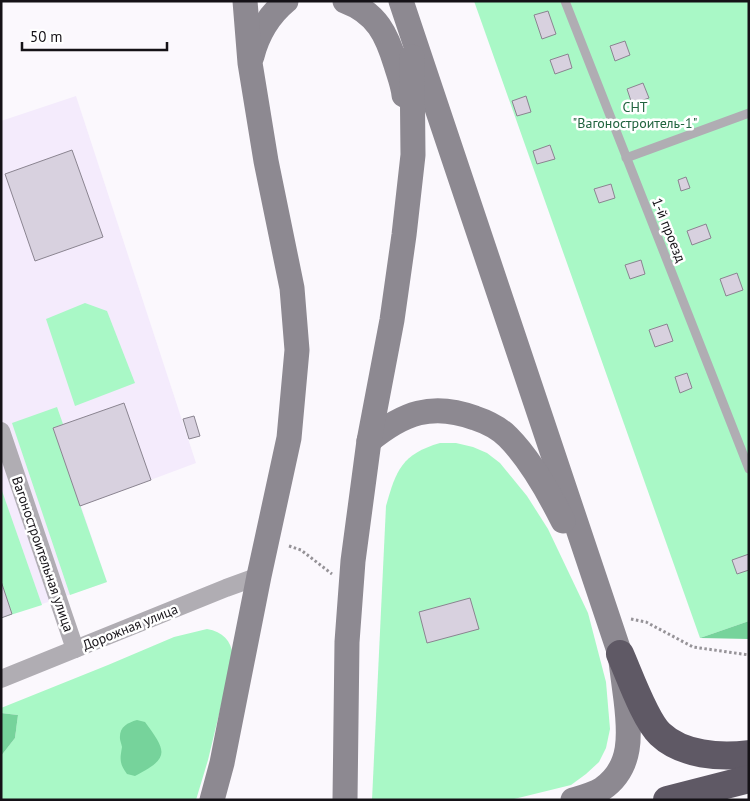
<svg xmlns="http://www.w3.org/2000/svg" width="750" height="801" font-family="'PT Sans',sans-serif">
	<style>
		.built { fill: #f4ebfc }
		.green { fill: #a9f8c6 }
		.forest { fill: #76d39b }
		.building { fill: #d8d1df; stroke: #8a8490 }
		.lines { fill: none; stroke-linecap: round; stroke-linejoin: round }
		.path { stroke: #969398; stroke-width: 3; stroke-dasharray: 2.5 2.5; stroke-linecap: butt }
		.lane { stroke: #b0adb3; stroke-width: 9 }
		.street { stroke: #b0adb3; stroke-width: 18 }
		.secondary { stroke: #8d8991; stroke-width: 25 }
		.highway { stroke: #5f5965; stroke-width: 28 }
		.labels { text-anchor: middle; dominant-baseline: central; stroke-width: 5; stroke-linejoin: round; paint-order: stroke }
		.park-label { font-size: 14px; fill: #20633e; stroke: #fff }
		.street-label { font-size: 14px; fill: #151217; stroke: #fff }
	</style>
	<rect width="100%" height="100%" fill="#fbf8fd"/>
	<path class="built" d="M 76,96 L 196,463 L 81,506 L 107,582 L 1,618 L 1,121 Z"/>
	<g class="green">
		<path d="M 474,1 L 749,1 L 749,621 L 700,638 Z"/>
		<path d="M 85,303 L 107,311 L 135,383 L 75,406 L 46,319 Z"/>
		<path d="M 57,407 L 63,424 L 53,428 L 107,582 L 70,595 L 12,423 Z"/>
		<path d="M 440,443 L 456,443 L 473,447 L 487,453 L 500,463 L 527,496 L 548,529 L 588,613 L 606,682 L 610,729 L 606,748 L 599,762 L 586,774 L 571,785 L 510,800 L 372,800 L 386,506 C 396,470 402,454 440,443 Z"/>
		<path d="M 1,488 L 42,605 L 1,618 Z"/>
		<path d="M 207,629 C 223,632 231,640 233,656 L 208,760 L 196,800 L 1,800 L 1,756 L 15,738 L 18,715 L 1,713 L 1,708 L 108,665 L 174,637 Z"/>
	</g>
	<g class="forest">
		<path d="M 749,621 L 749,639 L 700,638 Z"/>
		<path d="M 1,713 L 18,715 L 15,738 L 1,756 Z"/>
		<path d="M 137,720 L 145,722 C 167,752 170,758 135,776 L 127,774 C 119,763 120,759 122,747 C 122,746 120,740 120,739 C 119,727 127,723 137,720 Z"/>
	</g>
	<g class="building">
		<path d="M 548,11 L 556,34 L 542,39 L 534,15 Z"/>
		<path d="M 625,41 L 630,55 L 615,61 L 610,46 Z"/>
		<path d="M 568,54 L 572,68 L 555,74 L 550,60 Z"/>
		<path d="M 643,83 L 649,98 L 632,104 L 627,89 Z"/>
		<path d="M 526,96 L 531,112 L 517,116 L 512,101 Z"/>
		<path d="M 550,145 L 555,159 L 537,164 L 533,151 Z"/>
		<path d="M 72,150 L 103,237 L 35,261 L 5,174 Z"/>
		<path d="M 686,177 L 690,188 L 681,191 L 678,180 Z"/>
		<path d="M 611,184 L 615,198 L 599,203 L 594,189 Z"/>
		<path d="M 706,224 L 711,238 L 692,245 L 687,231 Z"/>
		<path d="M 641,260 L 645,274 L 630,279 L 625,265 Z"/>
		<path d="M 737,273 L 743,290 L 726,296 L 720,279 Z"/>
		<path d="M 667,324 L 673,341 L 655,347 L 649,330 Z"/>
		<path d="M 687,373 L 692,388 L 680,393 L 675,377 Z"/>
		<path d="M 124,403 L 151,480 L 80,506 L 53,428 Z"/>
		<path d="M 194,416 L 200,436 L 189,439 L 183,419 Z"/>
		<path d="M 749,554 L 749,570 L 737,574 L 732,560 Z"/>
		<path d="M 1,581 L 12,614 L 1,618 Z"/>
		<path d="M 470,598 L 479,629 L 427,643 L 419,612 Z"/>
	</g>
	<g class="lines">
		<g class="path">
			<path d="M 289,546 L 301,550 L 332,574"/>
			<path d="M 631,619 L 646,622 L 693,647 L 749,655"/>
		</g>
		<g class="lane">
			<path d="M 565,1 L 749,469"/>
			<path d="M 626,158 L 749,113"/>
		</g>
		<g class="street">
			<path d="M 1,431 L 75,649"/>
			<path d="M 1,679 L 226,588 L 259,576"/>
		</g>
		<g class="secondary">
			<path d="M 345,1 C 377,13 387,35 396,65 C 399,75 403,85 404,95"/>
			<path d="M 401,1 L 620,654 C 622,669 624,685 626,700 C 630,733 633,768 602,789 C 594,794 583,797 573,800"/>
			<path d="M 252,56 C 258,33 268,16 286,1"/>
			<path d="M 369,441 C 403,413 432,402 475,418 C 487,422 499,428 508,437 C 530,459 549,493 563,521"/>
			<path d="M 212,800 L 222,763 L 259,576 L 289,438 L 297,350 L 292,288 L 266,161 L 250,63 L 245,1"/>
			<path d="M 345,800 L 347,642 L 353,561 L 369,441 L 392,320 L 404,235 L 413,155 L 412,57"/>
		</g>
		<g class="highway">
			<path d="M 620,654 C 629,674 645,720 660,734 C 682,755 720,758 749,754"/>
			<path d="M 667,800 L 749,779"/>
		</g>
	</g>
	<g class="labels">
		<g class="park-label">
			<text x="635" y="107">СНТ<tspan x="635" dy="16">"Вагоностроитель-1"</tspan></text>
		</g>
		<g class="street-label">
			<text transform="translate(669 230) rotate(68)">1-й проезд</text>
			<text transform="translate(43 554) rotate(71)">Вагоностроительная улица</text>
			<text transform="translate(130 627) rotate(-22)">Дорожная улица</text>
		</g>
	</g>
	<rect width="750" height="801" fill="none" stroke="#151217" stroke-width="5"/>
	<path d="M22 42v8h145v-8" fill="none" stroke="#151217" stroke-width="2.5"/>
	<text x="30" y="42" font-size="15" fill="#151217" stroke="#ffffff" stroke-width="4" paint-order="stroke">50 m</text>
</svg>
